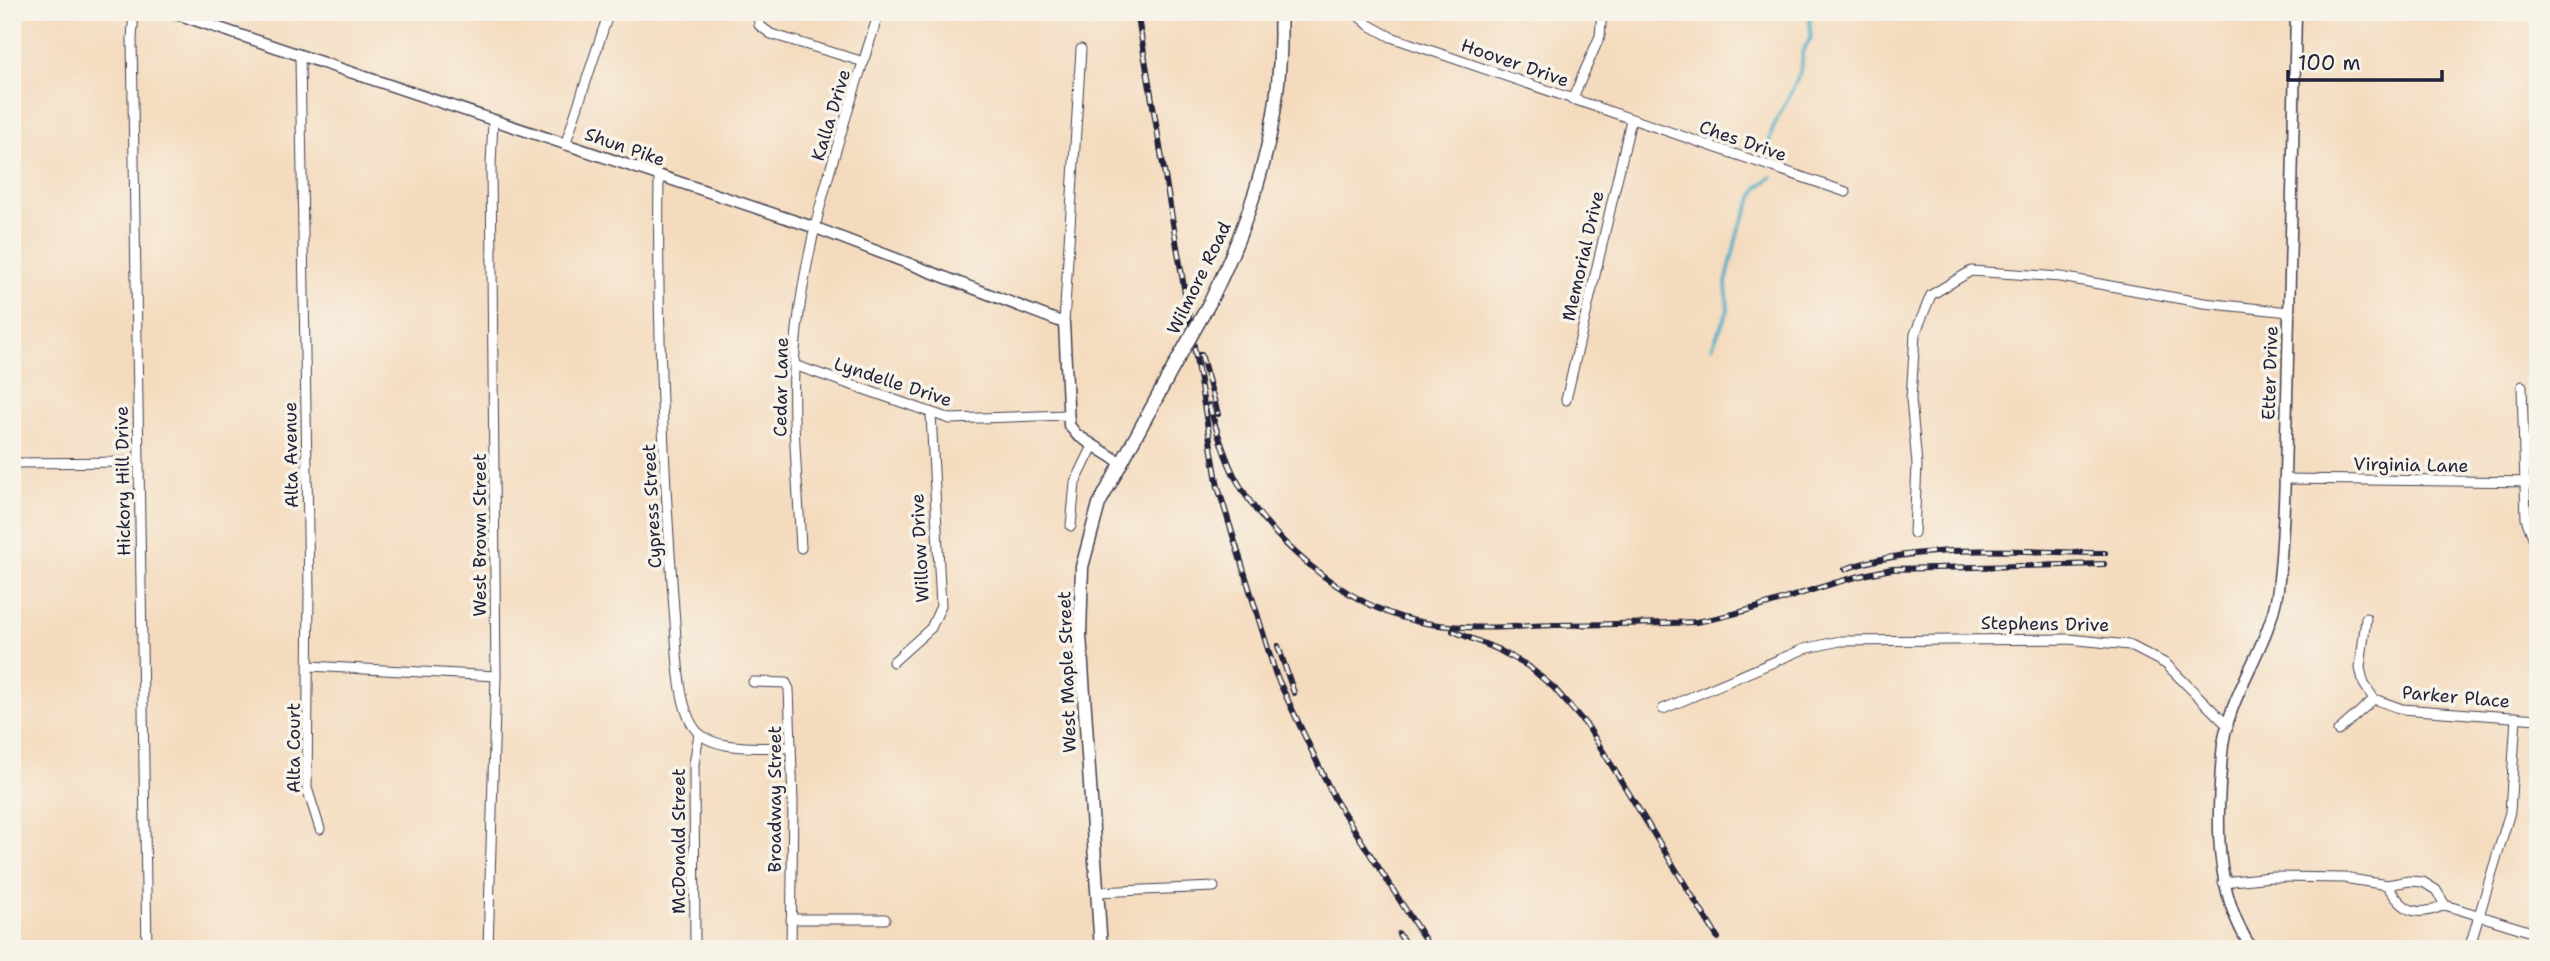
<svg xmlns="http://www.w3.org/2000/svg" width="2550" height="961" font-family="'Shantell Sans',sans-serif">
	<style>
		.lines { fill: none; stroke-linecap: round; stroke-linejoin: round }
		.stream { stroke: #48adc7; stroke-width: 3.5 }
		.minor-casing { stroke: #423e4f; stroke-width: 11 }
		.tertiary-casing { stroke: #423e4f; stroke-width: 13 }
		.secondary-casing { stroke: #423e4f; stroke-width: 15 }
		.minor { stroke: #fff; stroke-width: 9 }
		.tertiary { stroke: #fff; stroke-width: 10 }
		.secondary { stroke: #fff; stroke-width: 12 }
		.rail-casing { stroke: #22223b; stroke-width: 6 }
		.rail { stroke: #f7f3e8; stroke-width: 3.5; stroke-dasharray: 10; stroke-linecap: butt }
		.secondary-bridge-casing { stroke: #423e4f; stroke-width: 15; stroke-linecap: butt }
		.secondary-bridge { stroke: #fff; stroke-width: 12 }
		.labels { text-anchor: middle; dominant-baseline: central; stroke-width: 7; stroke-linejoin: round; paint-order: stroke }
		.street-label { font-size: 18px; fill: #22223b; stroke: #f7f3e8 }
	</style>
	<rect width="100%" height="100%" fill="#f7f3e8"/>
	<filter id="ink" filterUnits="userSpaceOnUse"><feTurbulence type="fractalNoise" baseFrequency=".0143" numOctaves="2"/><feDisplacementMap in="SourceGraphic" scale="14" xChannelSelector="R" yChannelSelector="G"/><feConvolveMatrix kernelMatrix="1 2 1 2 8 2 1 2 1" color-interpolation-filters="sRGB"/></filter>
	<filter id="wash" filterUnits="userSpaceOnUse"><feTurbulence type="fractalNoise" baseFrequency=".00686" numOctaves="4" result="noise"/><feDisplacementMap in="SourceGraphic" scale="28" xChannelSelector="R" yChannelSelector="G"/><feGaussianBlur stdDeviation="1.57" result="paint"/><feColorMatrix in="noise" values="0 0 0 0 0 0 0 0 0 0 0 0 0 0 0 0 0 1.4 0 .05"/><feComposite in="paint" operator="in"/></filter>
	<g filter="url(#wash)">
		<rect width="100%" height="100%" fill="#f4dbbe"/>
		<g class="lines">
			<g class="stream">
				<path d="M 1772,161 C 1755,132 1808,84 1802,52 L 1811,38 L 1809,12"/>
				<path d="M 1712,347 L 1728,310 L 1726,283 L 1739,228 L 1758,187 L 1772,177"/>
			</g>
		</g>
	</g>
	<g filter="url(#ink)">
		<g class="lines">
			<defs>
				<g id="minor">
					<path d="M 134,12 L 132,39 L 147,949"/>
					<path d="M 758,12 L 759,25 L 771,34 L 864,62"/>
					<path d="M 1354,12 L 1369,25 L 1391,37 L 1846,192"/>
					<path d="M 300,56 L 309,591 L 307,788 L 320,829"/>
					<path d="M 1572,100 L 1600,36 L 1602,12"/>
					<path d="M 565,145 L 609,12"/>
					<path d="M 659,177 C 657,321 663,465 674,609 C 677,640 676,704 695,729 C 713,753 764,746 791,748"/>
					<path d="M 1064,323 L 1081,49"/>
					<path d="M 794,365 L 950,419 L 1067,415"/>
					<path d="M 2522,386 L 2526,519 L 2538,550"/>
					<path d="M 1566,400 L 1631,120"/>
					<path d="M 12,463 L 138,462"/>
					<path d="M 2284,479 L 2538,482"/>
					<path d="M 1071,526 L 1075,483 L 1093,446"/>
					<path d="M 1914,533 L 1917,464 L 1911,399 L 1915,334 L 1931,295 L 1971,271 L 2061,277 L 2204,303 L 2289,312"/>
					<path d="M 801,548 C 798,488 792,427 794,367 C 800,245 843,128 879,12"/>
					<path d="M 2366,618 L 2360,668 L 2364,684 L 2374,699 L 2402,709 L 2538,719"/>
					<path d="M 893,662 L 931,628 L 941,606 L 931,414"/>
					<path d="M 309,666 L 496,676"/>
					<path d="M 753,682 L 786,683 L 789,689 L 793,802 L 791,949"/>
					<path d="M 1663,709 L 1804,649 L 1840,641 L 2069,639 L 2129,645 L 2166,664 L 2228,726"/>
					<path d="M 2338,731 L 2374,699"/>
					<path d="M 2223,882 L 2271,877 L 2344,878 L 2387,885 L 2409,881 L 2423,882 L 2436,890 L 2445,905"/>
					<path d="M 2387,885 C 2404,912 2416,918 2445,905"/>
					<path d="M 1097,892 L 1214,887"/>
					<path d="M 2445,905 L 2538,934"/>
					<path d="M 791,919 L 885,919"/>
					<path d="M 488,949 L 496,676 L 491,166 L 493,120"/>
					<path d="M 695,949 L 694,764 L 699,734"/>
					<path d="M 2469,949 L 2510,812 L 2516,717"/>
				</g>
				<g id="tertiary">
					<path d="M 171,12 L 816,228 L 1064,323 L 1069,425 L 1077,435 L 1120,462"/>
					<path d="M 2252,949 C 2213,890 2217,823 2222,754 C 2226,695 2270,648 2278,589 C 2285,527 2285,462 2287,399 C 2291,270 2293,141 2296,12"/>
				</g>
				<g id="secondary">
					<path d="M 1209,304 C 1255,212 1285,115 1280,12"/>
					<path d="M 1101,949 L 1080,635 L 1082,567 L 1099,504 L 1178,359"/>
				</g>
			</defs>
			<use href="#minor" class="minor-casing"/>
			<use href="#tertiary" class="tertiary-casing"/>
			<use href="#secondary" class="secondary-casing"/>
			<use href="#minor" class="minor"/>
			<use href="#tertiary" class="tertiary"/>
			<use href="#secondary" class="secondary"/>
			<defs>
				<g id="rail">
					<path d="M 1137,12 L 1218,487 L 1276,675 L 1334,798 L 1431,949"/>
					<path d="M 1201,354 L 1218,414"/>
					<path d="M 1209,405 C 1216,428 1223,453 1234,475 C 1267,539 1345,605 1415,621 C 1461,631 1507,627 1553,625 C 1600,624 1648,624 1696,622 C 1763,611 1825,581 1892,569 L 2104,564"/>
					<path d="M 1845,569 C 1924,541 2022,553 2105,553"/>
					<path d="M 1453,631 L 1497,649 L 1528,666 L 1554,688 L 1588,727 L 1718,938"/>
					<path d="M 1278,646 L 1294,693"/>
					<path d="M 1399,934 L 1409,949"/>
				</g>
			</defs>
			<use href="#rail" class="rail-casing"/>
			<use href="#rail" class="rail"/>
			<defs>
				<path id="secondary-bridge" d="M 1178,359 L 1209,304"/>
			</defs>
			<use href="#secondary-bridge" class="secondary-bridge-casing"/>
			<use href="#secondary-bridge" class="secondary-bridge"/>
		</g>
	</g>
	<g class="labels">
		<g class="street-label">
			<text transform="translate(1515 63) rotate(19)">Hoover Drive</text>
			<text transform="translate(831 115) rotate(-73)">Kalla Drive</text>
			<text transform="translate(1743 141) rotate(19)">Ches Drive</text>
			<text transform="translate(625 147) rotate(19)">Shun Pike</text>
			<text transform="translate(1583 256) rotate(-77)">Memorial Drive</text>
			<text transform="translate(1199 278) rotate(-64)">Wilmore Road</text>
			<text transform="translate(2270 373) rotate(-88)">Etter Drive</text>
			<text transform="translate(893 382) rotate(18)">Lyndelle Drive</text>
			<text transform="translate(781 387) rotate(-89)">Cedar Lane</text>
			<text transform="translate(291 455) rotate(-91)">Alta Avenue</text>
			<text transform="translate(2411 465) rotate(1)">Virginia Lane</text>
			<text transform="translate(123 481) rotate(-91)">Hickory Hill Drive</text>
			<text transform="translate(652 506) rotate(-93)">Cypress Street</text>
			<text transform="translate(480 535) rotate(-90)">West Brown Street</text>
			<text transform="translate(920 548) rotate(-93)">Willow Drive</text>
			<text transform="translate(2045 624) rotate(1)">Stephens Drive</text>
			<text transform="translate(1067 672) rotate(-92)">West Maple Street</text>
			<text transform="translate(2456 697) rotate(5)">Parker Place</text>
			<text transform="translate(294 748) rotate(-90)">Alta Court</text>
			<text transform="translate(775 799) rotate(-90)">Broadway Street</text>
			<text transform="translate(679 841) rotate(-90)">McDonald Street</text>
		</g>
	</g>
	<rect width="2550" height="961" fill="none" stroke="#f7f3e8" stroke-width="42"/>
	<path d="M2288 70v10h154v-10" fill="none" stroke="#22223b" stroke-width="3.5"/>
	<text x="2298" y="70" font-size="21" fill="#22223b" stroke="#f7f3e8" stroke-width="5" paint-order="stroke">100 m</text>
</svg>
